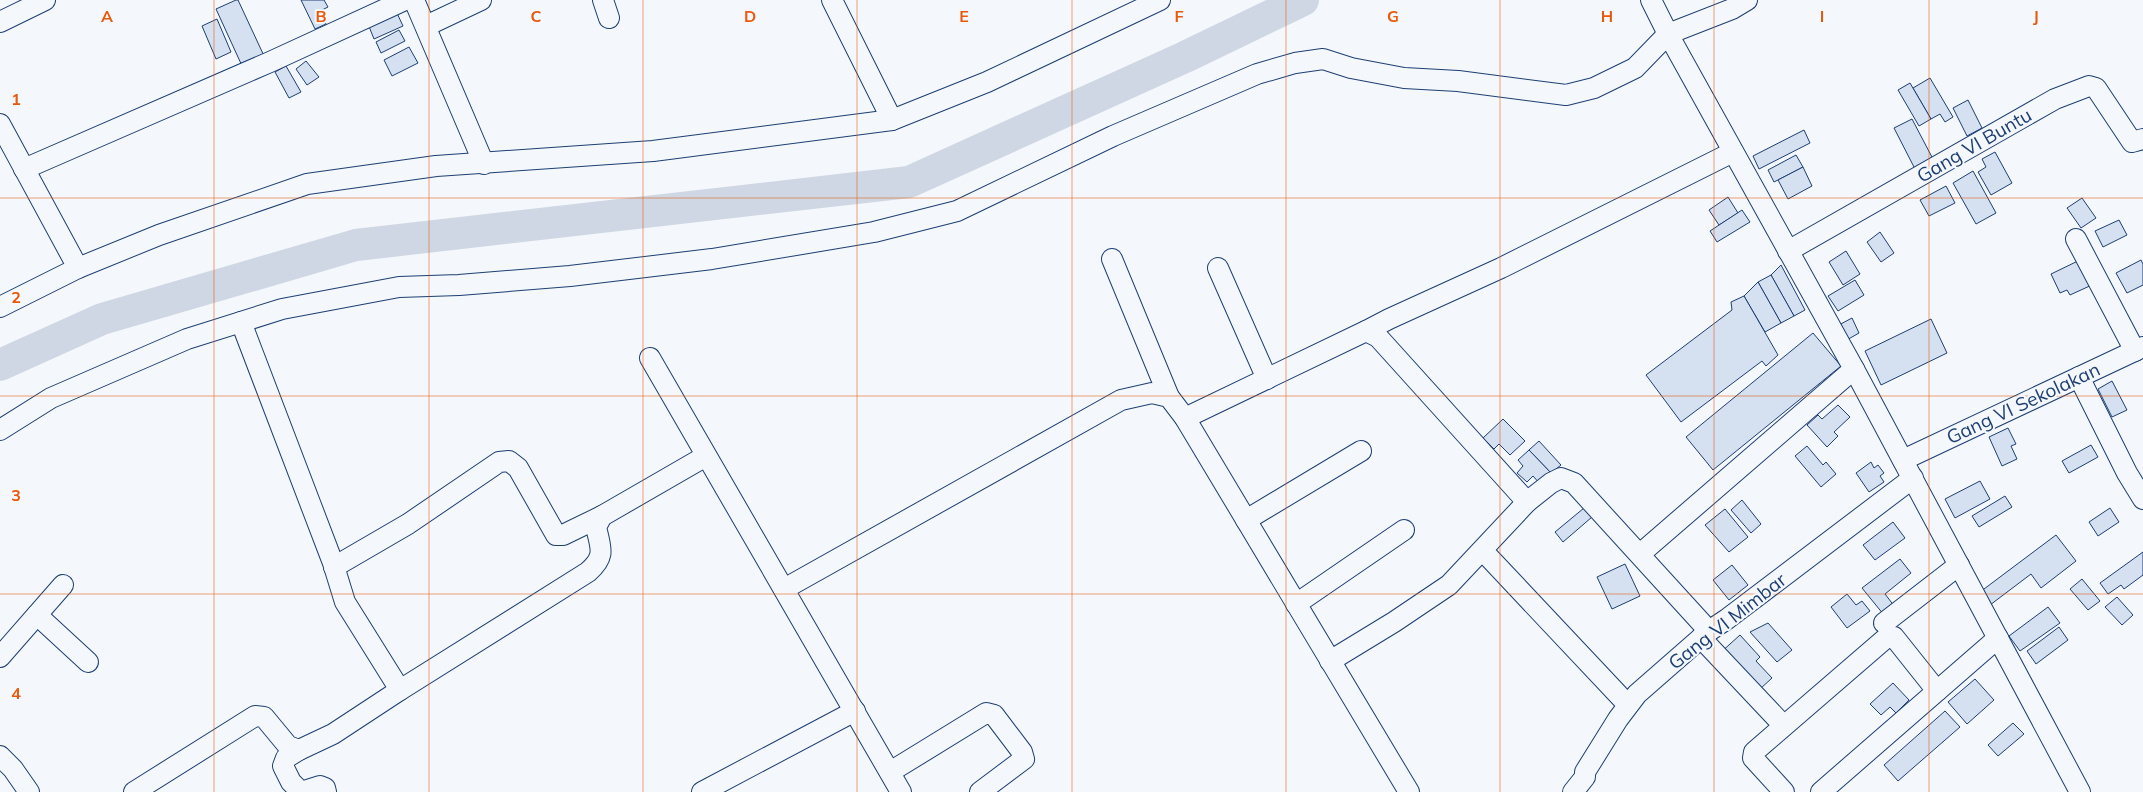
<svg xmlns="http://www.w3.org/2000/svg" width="2143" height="792" font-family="Mulish,sans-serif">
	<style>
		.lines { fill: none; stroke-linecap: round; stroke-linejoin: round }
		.river { stroke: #cfd7e4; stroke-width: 32 }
		.building { fill: #d5e0f0; stroke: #1d3f73 }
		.minor-casing { stroke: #1d3f73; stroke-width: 22 }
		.minor { stroke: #f4f7fb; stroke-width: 20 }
		.grid { fill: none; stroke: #e8590c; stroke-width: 1; stroke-opacity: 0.55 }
		.labels { text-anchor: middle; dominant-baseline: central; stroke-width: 4; stroke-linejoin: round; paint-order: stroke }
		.street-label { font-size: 19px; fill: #1d3f73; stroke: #f4f7fb }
		.grid-label { font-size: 16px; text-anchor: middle; font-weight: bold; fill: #e8590c; stroke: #f4f7fb; stroke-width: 4; stroke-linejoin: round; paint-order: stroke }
	</style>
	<rect width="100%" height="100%" fill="#f4f7fb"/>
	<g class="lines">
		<path class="river" d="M 0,365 L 102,319 L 356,245 L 909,182 L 1185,57 L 1303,0"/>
	</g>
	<g class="building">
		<path d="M 236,0 L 238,0 L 265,58 L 243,68 L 216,9 Z"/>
		<path d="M 301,0 L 324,0 L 328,7 L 320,11 L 326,24 L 315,29 Z"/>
		<path d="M 396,11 L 403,26 L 374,39 L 368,24 Z"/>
		<path d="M 217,19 L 231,52 L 216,59 L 202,26 Z"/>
		<path d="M 399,30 L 405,41 L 381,53 L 376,42 Z"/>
		<path d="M 409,47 L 418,63 L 392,76 L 384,60 Z"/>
		<path d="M 306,61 L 319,77 L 307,85 L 296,69 Z"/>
		<path d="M 286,66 L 301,92 L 289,98 L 275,72 Z"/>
		<path d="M 1930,78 L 1953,117 L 1945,122 L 1940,114 L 1931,119 L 1913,88 Z"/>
		<path d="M 1910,83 L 1931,119 L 1919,126 L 1898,90 Z"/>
		<path d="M 1968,100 L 1982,128 L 1967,136 L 1953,108 Z"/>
		<path d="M 1912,119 L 1933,159 L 1915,169 L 1894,128 Z"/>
		<path d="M 1804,130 L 1810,143 L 1759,169 L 1753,156 Z"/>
		<path d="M 1995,152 L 2012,183 L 1991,195 L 1978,172 L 1986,167 L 1982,159 Z"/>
		<path d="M 1796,155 L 1803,167 L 1774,182 L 1768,170 Z"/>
		<path d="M 1803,167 L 1812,186 L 1788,199 L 1778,180 Z"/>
		<path d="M 1973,171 L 1996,213 L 1976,224 L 1953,183 Z"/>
		<path d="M 1946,186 L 1955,203 L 1929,216 L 1920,200 Z"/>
		<path d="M 1728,197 L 1738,213 L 1719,225 L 1709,210 Z"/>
		<path d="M 2082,198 L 2096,218 L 2081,228 L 2067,208 Z"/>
		<path d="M 1742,210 L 1750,222 L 1717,242 L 1710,231 Z"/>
		<path d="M 2119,220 L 2127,235 L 2103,247 L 2095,231 Z"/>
		<path d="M 1880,232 L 1894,253 L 1881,262 L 1867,242 Z"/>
		<path d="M 1846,251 L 1860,274 L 1843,285 L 1829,262 Z"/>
		<path d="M 2082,259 L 2094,284 L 2070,295 L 2067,290 L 2060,293 L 2051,274 Z"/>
		<path d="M 2141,260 L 2143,264 L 2143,285 L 2127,293 L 2116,273 Z"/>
		<path d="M 1781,265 L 1805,310 L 1794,316 L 1771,275 Z"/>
		<path d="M 1771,275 L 1794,316 L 1781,323 L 1758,282 Z"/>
		<path d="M 1855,280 L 1864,295 L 1838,311 L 1828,296 Z"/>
		<path d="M 1758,282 L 1781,323 L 1765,332 L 1744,296 Z"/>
		<path d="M 1744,296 L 1778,355 L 1766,366 L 1762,361 L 1681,422 L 1646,375 L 1732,310 L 1731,302 Z"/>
		<path d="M 1852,318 L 1859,333 L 1845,341 L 1837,326 Z"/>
		<path d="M 1931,319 L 1947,353 L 1881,385 L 1865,351 Z"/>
		<path d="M 1813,333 L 1841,366 L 1713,470 L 1686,437 Z"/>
		<path d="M 2112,381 L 2127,410 L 2112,417 L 2098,389 Z"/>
		<path d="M 1838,405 L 1850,417 L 1834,432 L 1838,436 L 1827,447 L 1807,425 L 1818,415 L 1822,419 Z"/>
		<path d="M 1503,419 L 1525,441 L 1510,455 L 1499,444 L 1494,449 L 1483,438 Z"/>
		<path d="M 2008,428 L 2016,444 L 2011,446 L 2017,459 L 2002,466 L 1989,437 Z"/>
		<path d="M 1539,441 L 1561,465 L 1551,473 L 1529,450 Z"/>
		<path d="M 2091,445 L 2098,457 L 2069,473 L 2062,461 Z"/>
		<path d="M 1807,446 L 1823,465 L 1826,462 L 1836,474 L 1821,487 L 1795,456 Z"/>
		<path d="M 1529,450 L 1551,473 L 1540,484 L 1533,476 L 1527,482 L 1517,473 L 1523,466 L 1518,460 Z"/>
		<path d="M 1871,462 L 1874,468 L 1878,465 L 1884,473 L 1880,476 L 1884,482 L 1869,492 L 1856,473 Z"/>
		<path d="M 1980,481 L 1990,499 L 1955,518 L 1945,499 Z"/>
		<path d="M 2005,496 L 2012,507 L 1979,527 L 1972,516 Z"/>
		<path d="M 1742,500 L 1761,524 L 1751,533 L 1731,510 Z"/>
		<path d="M 1584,508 L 1592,517 L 1563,542 L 1555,532 Z"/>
		<path d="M 2110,508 L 2119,522 L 2098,536 L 2089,522 Z"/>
		<path d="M 1725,509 L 1748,537 L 1729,552 L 1705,525 Z"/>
		<path d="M 1893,522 L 1905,538 L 1875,560 L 1863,545 Z"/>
		<path d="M 2056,535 L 2076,561 L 2041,588 L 2031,574 L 1990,605 L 1980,592 Z"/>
		<path d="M 2143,552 L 2143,575 L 2124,589 L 2121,585 L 2108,594 L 2100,583 Z"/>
		<path d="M 1900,559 L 1911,573 L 1885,594 L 1895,607 L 1884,615 L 1862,588 Z"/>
		<path d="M 1625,564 L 1640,596 L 1612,609 L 1597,577 Z"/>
		<path d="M 1732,565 L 1748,585 L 1729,600 L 1713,580 Z"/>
		<path d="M 2082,579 L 2100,601 L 2088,610 L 2070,589 Z"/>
		<path d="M 1847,594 L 1856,605 L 1862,601 L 1870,611 L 1847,628 L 1831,607 Z"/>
		<path d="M 2117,597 L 2133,615 L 2122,625 L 2105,607 Z"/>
		<path d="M 2048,607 L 2060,623 L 2020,651 L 2009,636 Z"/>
		<path d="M 1768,623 L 1792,650 L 1777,662 L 1750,632 Z"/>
		<path d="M 2059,627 L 2068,640 L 2036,664 L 2027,651 Z"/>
		<path d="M 1740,635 L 1760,657 L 1756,661 L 1772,678 L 1759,690 L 1720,653 Z"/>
		<path d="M 1975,679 L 1994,700 L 1967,724 L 1948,702 Z"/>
		<path d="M 1893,683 L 1909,700 L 1896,713 L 1890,707 L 1881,715 L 1870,704 Z"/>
		<path d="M 1945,711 L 1960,727 L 1898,781 L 1884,765 Z"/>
		<path d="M 2013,723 L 2024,734 L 1998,756 L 1988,745 Z"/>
	</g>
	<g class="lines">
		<defs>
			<g id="minor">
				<path d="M 414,0 L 484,164"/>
				<path d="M 603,0 L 609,18"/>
				<path d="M 832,0 L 892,120"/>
				<path d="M 1651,0 L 1668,34 L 1854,369 L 2080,792"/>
				<path d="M 0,22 L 45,0"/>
				<path d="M 426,26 L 481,0"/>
				<path d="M 0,124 L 78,268"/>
				<path d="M 24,169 L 270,62 L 405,0"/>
				<path d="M 2076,239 L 2135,351"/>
				<path d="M 1788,251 L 2055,99 L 2089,86 L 2096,88 L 2132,142 L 2143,139"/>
				<path d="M 1112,259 L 1169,397"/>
				<path d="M 1218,268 L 1267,379"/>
				<path d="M 0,307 L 78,268 L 159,235 L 307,184 L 436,166 L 653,151 L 892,120 L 987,82 L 1160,0"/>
				<path d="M 241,322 L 333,563 L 345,602 L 400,690 L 588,572 C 606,556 601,549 596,527 L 602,516 L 706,456"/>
				<path d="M 1366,331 L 1389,319 L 1501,268 L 1733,152"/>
				<path d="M 650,358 L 901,792"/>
				<path d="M 2079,377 L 2127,473 L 2143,499"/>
				<path d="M 1185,418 L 1366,331 L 1378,337 L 1527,502 L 1551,483 L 1561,478 L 1574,483 L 1709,631"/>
				<path d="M 0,430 L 51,398 L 187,339 L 282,309 L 399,287 L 459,285 L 570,276 L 712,259 L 874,232 L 957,211 L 1113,136 L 1257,74 L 1295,63 L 1323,59 L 1351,68 L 1404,78 L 1458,81 L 1566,95 L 1594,88 L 1635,68 L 1668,34 L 1732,9 L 1747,0"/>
				<path d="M 1903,460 L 2143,347"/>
				<path d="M 1246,520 L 1361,451"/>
				<path d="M 1483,551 L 1628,705"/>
				<path d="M 1640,554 L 1854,369"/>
				<path d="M 334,567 L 408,524 L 499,462 L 509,461 L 518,468 L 556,535 L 563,535 L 602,516"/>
				<path d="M 784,589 L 1121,400 L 1152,393 L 1169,397 L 1185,418 L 1409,792"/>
				<path d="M 1296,604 L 1404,530"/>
				<path d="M 37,615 L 88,662"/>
				<path d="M 1884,623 L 1959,565"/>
				<path d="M 1701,638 L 1783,725"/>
				<path d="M 0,657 L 63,585"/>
				<path d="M 1330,661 L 1394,622 L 1449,585 L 1527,502"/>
				<path d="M 299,750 L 286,758 L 283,766 L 291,782 L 301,792 L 320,786 L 325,788 L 326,792"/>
				<path d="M 0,756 L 13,769 L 29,792"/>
				<path d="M 890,772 L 986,713 L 994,715 L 1022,752 L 1024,759 L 980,792"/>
				<path d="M 134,792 L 255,716 L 264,717 L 288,746 L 299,750 L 333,734 L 400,690"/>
				<path d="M 702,792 L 855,711"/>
				<path d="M 1573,792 L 1585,777 L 1585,772 L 1618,719 L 1637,694 L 1709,631 L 1727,619 L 1913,478"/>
				<path d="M 1784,792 L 1753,758 L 1754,752 L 1886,638 L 1894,637 L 1937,691"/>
				<path d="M 1821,792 L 1998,638"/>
			</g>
		</defs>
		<use href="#minor" class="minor-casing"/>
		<use href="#minor" class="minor"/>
	</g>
	<path class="grid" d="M 214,0 L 214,792M 429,0 L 429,792M 643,0 L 643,792M 857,0 L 857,792M 1072,0 L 1072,792M 1286,0 L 1286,792M 1500,0 L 1500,792M 1714,0 L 1714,792M 1929,0 L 1929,792M 0,198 L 2143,198M 0,396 L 2143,396M 0,594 L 2143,594"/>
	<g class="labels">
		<g class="street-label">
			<text transform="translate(1974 145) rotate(-30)">Gang VI Buntu</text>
			<text transform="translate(2023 403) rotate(-25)">Gang VI Sekolakan</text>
			<text transform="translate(1727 621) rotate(-38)">Gang VI Mimbar</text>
		</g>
	</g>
	<g class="grid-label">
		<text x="107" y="22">A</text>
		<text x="321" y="22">B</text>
		<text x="536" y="22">C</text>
		<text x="750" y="22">D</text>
		<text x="964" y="22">E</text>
		<text x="1179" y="22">F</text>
		<text x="1393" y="22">G</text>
		<text x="1607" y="22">H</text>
		<text x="1822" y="22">I</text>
		<text x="2036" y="22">J</text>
		<text x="16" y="105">1</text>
		<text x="16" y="303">2</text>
		<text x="16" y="501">3</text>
		<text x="16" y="699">4</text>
	</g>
</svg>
